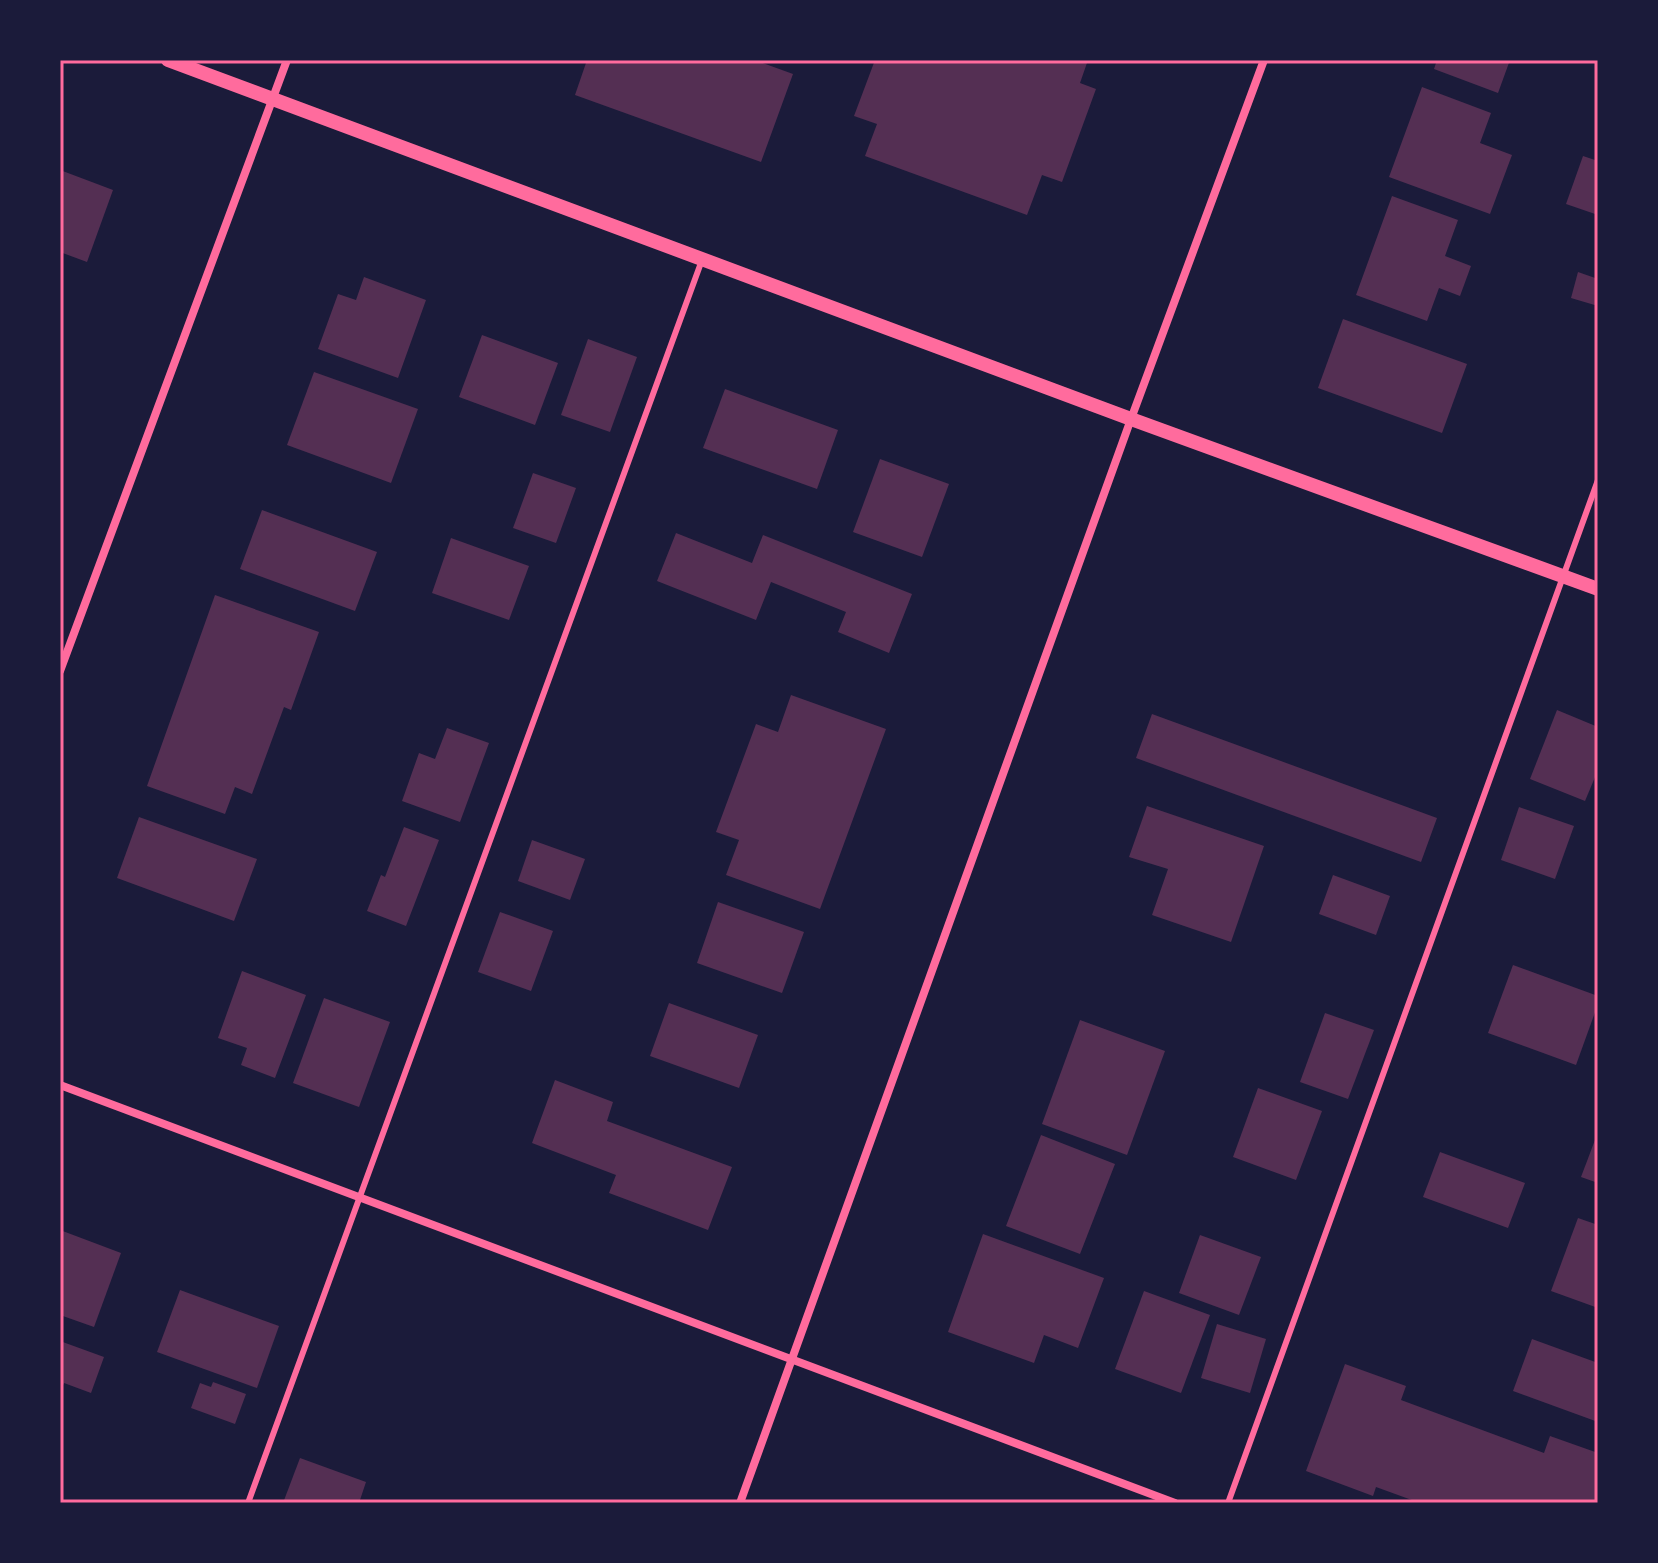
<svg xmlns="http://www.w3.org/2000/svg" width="1658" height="1563" font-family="'Space Grotesk',sans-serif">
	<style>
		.building { fill: #542f53 }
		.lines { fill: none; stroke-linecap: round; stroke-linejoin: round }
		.service { stroke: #ff6b9d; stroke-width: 6 }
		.minor { stroke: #ff6b9d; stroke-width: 8 }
		.tertiary { stroke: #ff6b9d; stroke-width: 14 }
		.neatline { fill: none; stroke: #ff6b9d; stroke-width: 3 }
	</style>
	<rect width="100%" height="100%" fill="#1b1b3a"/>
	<g class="building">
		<path d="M 587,60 L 754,60 L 793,74 L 761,162 L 575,95 Z"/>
		<path d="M 875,60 L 1088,60 L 1080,83 L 1096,89 L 1062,182 L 1042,175 L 1027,215 L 865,156 L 877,124 L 854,116 Z"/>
		<path d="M 1437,60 L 1510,60 L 1498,93 L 1434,69 Z"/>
		<path d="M 1422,87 L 1491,113 L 1480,143 L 1512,155 L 1490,214 L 1389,177 Z"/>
		<path d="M 1583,156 L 1598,161 L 1598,215 L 1566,204 Z"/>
		<path d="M 60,170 L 113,190 L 87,262 L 60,252 Z"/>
		<path d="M 1392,196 L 1458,220 L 1445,256 L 1471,266 L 1460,296 L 1439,288 L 1427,321 L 1356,295 Z"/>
		<path d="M 1578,272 L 1598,279 L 1598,306 L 1571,298 Z"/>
		<path d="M 364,277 L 426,300 L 398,378 L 318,349 L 338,294 L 356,300 Z"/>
		<path d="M 1343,319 L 1467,364 L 1442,433 L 1318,388 Z"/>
		<path d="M 482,335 L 558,363 L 535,425 L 459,397 Z"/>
		<path d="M 588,339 L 637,357 L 610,432 L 561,415 Z"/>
		<path d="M 314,372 L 418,409 L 391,483 L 287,445 Z"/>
		<path d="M 725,389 L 838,430 L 817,489 L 703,448 Z"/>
		<path d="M 880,459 L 949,484 L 922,557 L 853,532 Z"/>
		<path d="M 533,473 L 576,488 L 556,543 L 513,528 Z"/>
		<path d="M 262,510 L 377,552 L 355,611 L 240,569 Z"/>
		<path d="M 676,533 L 752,563 L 763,535 L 912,594 L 889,653 L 838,632 L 846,612 L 771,582 L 756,620 L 657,581 Z"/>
		<path d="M 451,538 L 529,566 L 509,620 L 432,593 Z"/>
		<path d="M 215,595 L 319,632 L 291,710 L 284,707 L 252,794 L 235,787 L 225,814 L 147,786 Z"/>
		<path d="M 791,695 L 886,729 L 820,909 L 726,875 L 739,840 L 716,832 L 756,724 L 778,732 Z"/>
		<path d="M 1557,710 L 1598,727 L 1598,770 L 1585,801 L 1530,779 Z"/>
		<path d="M 1152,714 L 1437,818 L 1421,862 L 1136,758 Z"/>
		<path d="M 447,728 L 489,743 L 460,822 L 402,801 L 419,753 L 435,759 Z"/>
		<path d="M 1147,806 L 1264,846 L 1231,942 L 1152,915 L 1168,869 L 1129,857 Z"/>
		<path d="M 1519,807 L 1574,826 L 1555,879 L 1501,860 Z"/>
		<path d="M 139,817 L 257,859 L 234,921 L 117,878 Z"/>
		<path d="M 404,827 L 439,840 L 406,926 L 367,911 L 381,875 L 385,877 Z"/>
		<path d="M 532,840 L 585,859 L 570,900 L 518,881 Z"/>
		<path d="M 1333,875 L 1390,896 L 1376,935 L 1319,914 Z"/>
		<path d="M 718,902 L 804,932 L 782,993 L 697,963 Z"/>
		<path d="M 500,912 L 553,931 L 531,991 L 478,972 Z"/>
		<path d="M 1513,965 L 1598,996 L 1598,1004 L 1576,1065 L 1488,1033 Z"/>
		<path d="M 242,971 L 306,995 L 275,1078 L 241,1065 L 247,1048 L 218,1038 Z"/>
		<path d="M 324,998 L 390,1022 L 359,1107 L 293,1083 Z"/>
		<path d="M 669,1003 L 758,1035 L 739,1088 L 650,1056 Z"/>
		<path d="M 1325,1013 L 1374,1030 L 1348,1099 L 1300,1082 Z"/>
		<path d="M 1080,1020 L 1165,1051 L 1127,1155 L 1042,1124 Z"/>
		<path d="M 555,1080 L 613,1102 L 607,1121 L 732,1167 L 708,1230 L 609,1193 L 616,1175 L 532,1143 Z"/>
		<path d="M 1258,1088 L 1322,1111 L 1296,1180 L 1233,1157 Z"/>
		<path d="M 1598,1132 L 1598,1183 L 1581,1177 Z"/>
		<path d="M 1041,1135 L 1115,1164 L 1080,1254 L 1006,1226 Z"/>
		<path d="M 1440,1152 L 1525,1183 L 1508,1228 L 1423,1197 Z"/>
		<path d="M 1578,1218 L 1598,1225 L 1598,1308 L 1551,1291 Z"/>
		<path d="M 60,1230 L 121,1253 L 94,1327 L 60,1315 Z"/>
		<path d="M 983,1234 L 1104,1278 L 1078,1348 L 1044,1335 L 1034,1363 L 948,1332 Z"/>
		<path d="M 1200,1235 L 1261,1257 L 1239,1315 L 1179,1293 Z"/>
		<path d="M 180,1290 L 279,1326 L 257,1388 L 157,1352 Z"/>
		<path d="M 1144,1291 L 1210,1315 L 1181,1393 L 1115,1369 Z"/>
		<path d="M 1217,1324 L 1266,1339 L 1250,1393 L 1201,1378 Z"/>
		<path d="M 1532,1339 L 1598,1363 L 1598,1422 L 1513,1391 Z"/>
		<path d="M 60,1341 L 104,1357 L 91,1393 L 64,1383 L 60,1392 Z"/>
		<path d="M 1345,1364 L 1406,1386 L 1401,1400 L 1544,1453 L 1550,1436 L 1598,1453 L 1598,1503 L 1420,1503 L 1376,1487 L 1373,1496 L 1306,1471 Z"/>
		<path d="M 213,1382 L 246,1394 L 235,1424 L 191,1408 L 200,1383 L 211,1387 Z"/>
		<path d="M 300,1458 L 366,1482 L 359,1503 L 283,1503 Z"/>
	</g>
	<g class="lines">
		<g class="service">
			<path d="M 248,1503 L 702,260"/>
			<path d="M 1228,1503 L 1598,480"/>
		</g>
		<g class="minor">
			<path d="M 60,671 L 287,60"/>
			<path d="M 60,1085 L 1175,1503"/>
			<path d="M 740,1503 L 1131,419 L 1264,60"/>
		</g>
		<path class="tertiary" d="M 168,60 L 1131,419 L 1598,589"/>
	</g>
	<rect width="1658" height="1563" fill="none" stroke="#1b1b3a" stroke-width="124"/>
	<rect x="62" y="62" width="1534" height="1439" class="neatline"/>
</svg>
